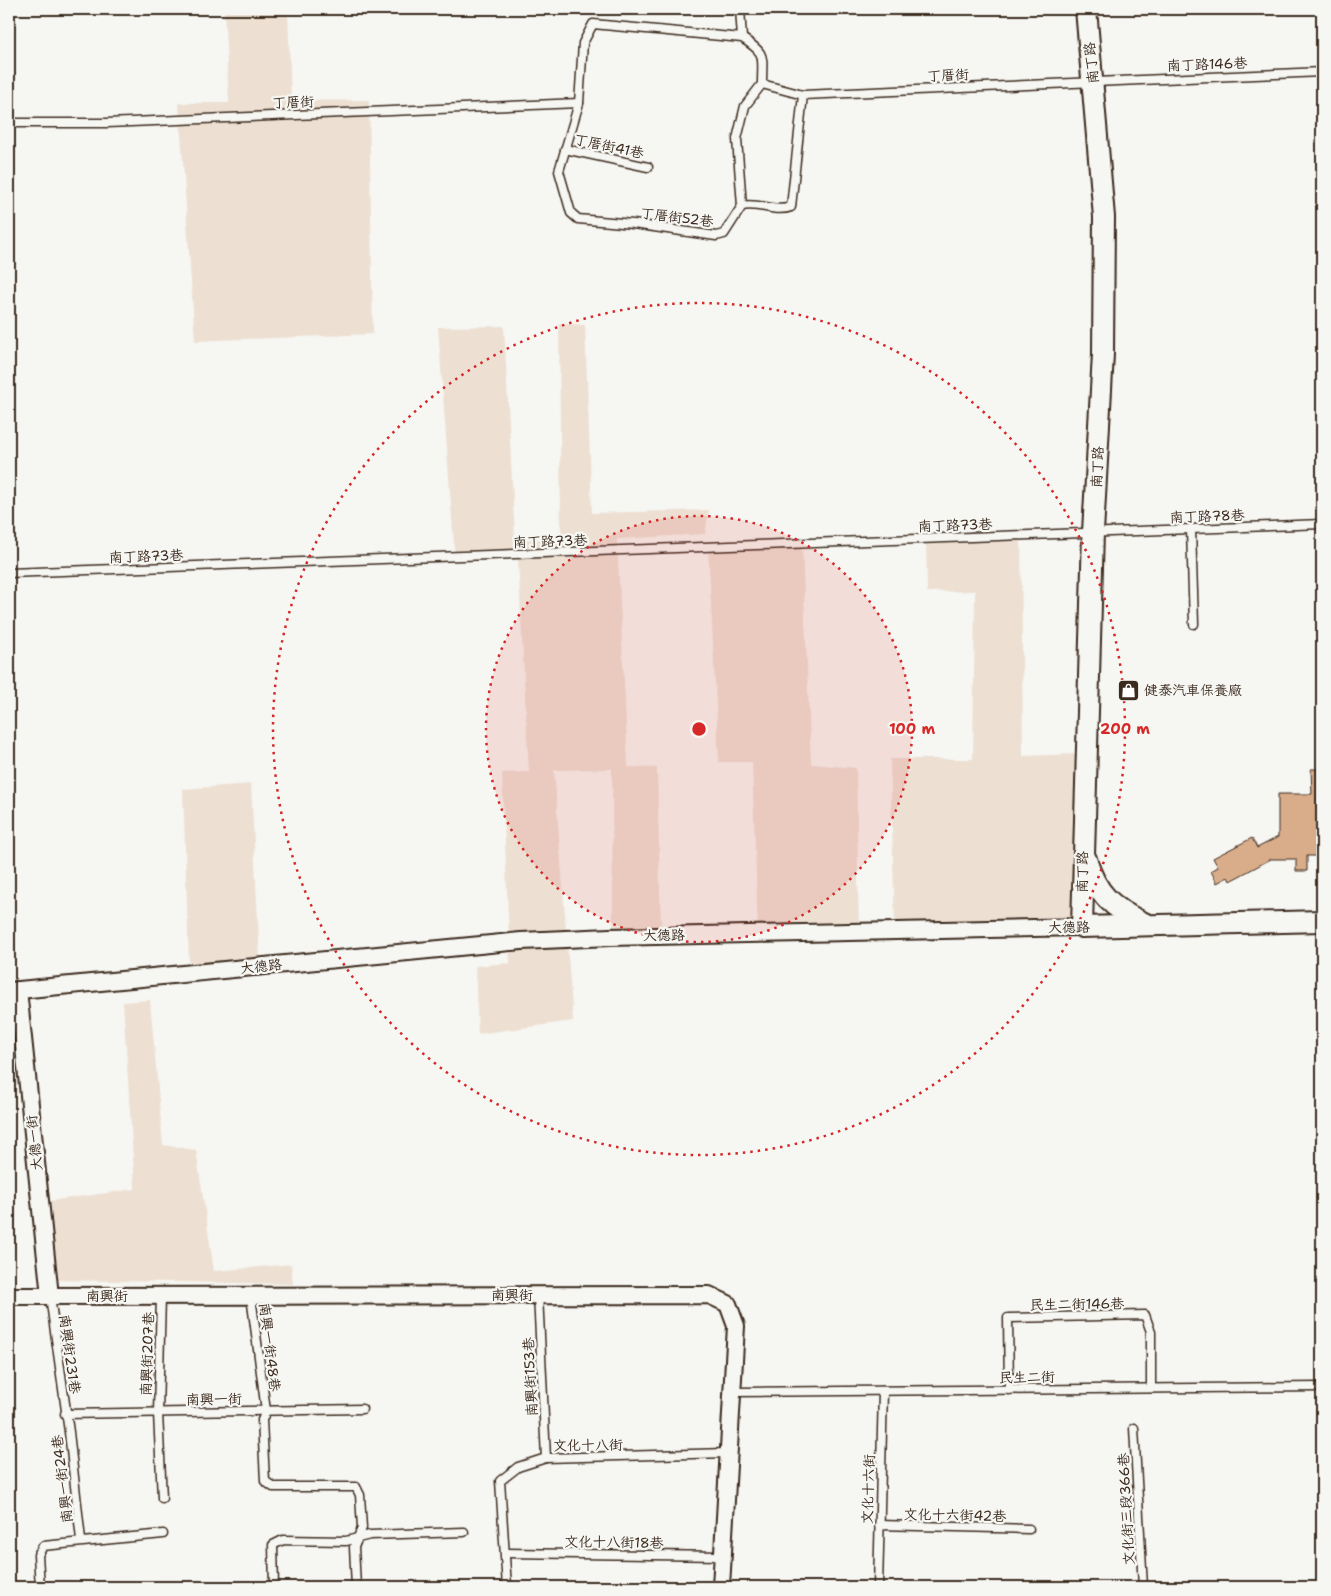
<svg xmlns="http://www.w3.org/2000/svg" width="1331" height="1596" font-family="'Shantell Sans','LXGW WenKai TC',sans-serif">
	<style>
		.built { fill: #ede0d3 }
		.building { fill: #d9ad8a; stroke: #3b2a1e }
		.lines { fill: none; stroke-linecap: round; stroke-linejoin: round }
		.service-casing { stroke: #3b2a1e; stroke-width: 11 }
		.minor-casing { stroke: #3b2a1e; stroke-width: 20 }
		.tertiary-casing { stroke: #3b2a1e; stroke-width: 24 }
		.service { stroke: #f6f6f2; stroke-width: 8 }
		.minor { stroke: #f6f6f2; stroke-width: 16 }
		.tertiary { stroke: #f6f6f2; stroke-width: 20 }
		.ring { fill: none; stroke: #d62828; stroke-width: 2.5; stroke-dasharray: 2.5 5 }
		.labels { text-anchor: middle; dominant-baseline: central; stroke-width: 4.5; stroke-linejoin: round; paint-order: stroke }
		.street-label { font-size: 14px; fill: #3b2a1e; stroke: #f6f6f2 }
		.poi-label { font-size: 14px; fill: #3b2a1e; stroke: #f6f6f2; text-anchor: start }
		.centre { fill: #d62828; stroke: #f6f6f2; stroke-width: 2.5 }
		.ring-label { font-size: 15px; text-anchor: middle; font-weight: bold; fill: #d62828; stroke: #f6f6f2; stroke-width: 4.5; stroke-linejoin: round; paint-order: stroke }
	</style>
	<rect width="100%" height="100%" fill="#f6f6f2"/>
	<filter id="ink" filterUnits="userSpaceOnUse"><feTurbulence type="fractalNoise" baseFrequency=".02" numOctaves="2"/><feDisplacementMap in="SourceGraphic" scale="10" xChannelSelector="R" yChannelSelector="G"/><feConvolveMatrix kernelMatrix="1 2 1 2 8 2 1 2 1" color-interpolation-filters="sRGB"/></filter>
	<g filter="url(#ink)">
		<g class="built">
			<path d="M 224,9 L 288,9 L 291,101 L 369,100 L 373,334 L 195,341 L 179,103 L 229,103 Z"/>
			<path d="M 559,323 L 585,325 L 592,513 L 709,510 L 705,534 L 617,539 L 628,767 L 657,768 L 661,934 L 613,935 L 612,769 L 554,770 L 573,1021 L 478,1034 L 475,966 L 510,963 L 502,773 L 529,772 L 518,558 L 455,560 L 438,327 L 504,326 L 515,539 L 561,540 Z"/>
			<path d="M 1021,533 L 1023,756 L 1077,754 L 1074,921 L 895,928 L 890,759 L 973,759 L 975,591 L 927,592 L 926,537 Z"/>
			<path d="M 708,546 L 802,546 L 811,764 L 856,768 L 859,933 L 758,932 L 752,762 L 719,762 Z"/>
			<path d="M 251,784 L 260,961 L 189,964 L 183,789 Z"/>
			<path d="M 150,1000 L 163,1145 L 196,1150 L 214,1271 L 291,1264 L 293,1284 L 56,1280 L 49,1201 L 135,1189 L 123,1002 Z"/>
		</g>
		<path class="building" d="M 1311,769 L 1322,769 L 1322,856 L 1307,856 L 1307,871 L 1296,871 L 1296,859 L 1271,859 L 1230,881 L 1228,877 L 1217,883 L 1211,871 L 1218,867 L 1213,858 L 1252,838 L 1257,848 L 1278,837 L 1278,794 L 1312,794 Z"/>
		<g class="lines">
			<defs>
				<g id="service">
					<path d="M 740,9 L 742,38 C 767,54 762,55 762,84 L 803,95 L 791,207 C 775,213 759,202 742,206 L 724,234 L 716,236 L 633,224 L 578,219 L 571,213 L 559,171 L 579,103 L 583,43 L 593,24 L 742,38"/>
					<path d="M 803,95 L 1322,72"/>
					<path d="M 9,123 L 107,123 L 579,103"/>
					<path d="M 565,149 L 648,167"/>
					<path d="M 742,206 L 737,139 L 745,106 L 762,84"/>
					<path d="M 1191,529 L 1194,624"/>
					<path d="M 9,573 L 1322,524"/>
					<path d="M 538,1295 L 546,1458"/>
					<path d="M 50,1296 L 69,1432 L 81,1540"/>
					<path d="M 161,1296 L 158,1413 L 162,1498"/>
					<path d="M 251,1296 L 266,1411 L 262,1420 L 265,1481 L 273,1487 L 356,1487 L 360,1495 L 362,1528 L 354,1547 L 356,1587"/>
					<path d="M 1009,1390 L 1008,1318 L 1145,1315 L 1151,1332 L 1151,1388"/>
					<path d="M 731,1392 L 1322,1387"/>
					<path d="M 65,1414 L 362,1409"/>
					<path d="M 1134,1428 L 1143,1587"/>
					<path d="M 879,1525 L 1029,1529"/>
					<path d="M 506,1553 L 723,1556"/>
					<path d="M 40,1587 L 38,1555 L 43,1546 L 163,1534"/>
					<path d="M 274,1587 L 273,1545 L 283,1540 L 346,1541 L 370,1535 L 464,1532"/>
					<path d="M 507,1587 L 500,1481 L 518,1467 L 546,1458 L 728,1453"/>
					<path d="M 878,1587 L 883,1391"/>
				</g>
				<g id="minor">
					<path d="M 18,990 L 50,1296"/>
					<path d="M 9,991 L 521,941 L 610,937 L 1082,927"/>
					<path d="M 9,1296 L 709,1295 L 728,1304 L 736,1326 L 721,1587"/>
				</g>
				<g id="tertiary">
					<path d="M 1086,9 L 1104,217 L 1103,354 L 1093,532 L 1082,927 L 1322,921"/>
					<path d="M 1086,859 C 1096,894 1113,909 1146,924"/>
				</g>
			</defs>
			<use href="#service" class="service-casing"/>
			<use href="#minor" class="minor-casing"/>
			<use href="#tertiary" class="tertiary-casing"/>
			<use href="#service" class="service"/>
			<use href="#minor" class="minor"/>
			<use href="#tertiary" class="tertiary"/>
		</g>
	</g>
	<circle cx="699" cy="729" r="213" fill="#d62828" fill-opacity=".12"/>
	<g class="ring">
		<circle cx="699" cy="729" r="213"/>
		<circle cx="699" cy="729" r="426"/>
	</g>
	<defs>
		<symbol id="shop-square" viewBox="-11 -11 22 22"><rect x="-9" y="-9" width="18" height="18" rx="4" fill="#3b2a1e" stroke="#f6f6f2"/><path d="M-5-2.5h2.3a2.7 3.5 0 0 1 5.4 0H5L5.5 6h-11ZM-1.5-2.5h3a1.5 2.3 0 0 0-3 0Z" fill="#fff"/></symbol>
	</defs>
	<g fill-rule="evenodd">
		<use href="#shop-square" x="1116" y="678" width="25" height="25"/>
	</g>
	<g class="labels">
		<g class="street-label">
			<text transform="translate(1091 63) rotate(-96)">南丁路</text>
			<text transform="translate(1207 64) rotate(-2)">南丁路146巷</text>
			<text transform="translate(948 75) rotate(-3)">丁厝街</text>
			<text transform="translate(293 102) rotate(-2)">丁厝街</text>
			<text transform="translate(609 146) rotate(12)">丁厝街41巷</text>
			<text transform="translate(677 217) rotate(7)">丁厝街52巷</text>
			<text transform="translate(1097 467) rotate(-87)">南丁路</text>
			<text transform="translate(1207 516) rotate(-2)">南丁路78巷</text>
			<text transform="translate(955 525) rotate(-2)">南丁路73巷</text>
			<text transform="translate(550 541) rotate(-2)">南丁路73巷</text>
			<text transform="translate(146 556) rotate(-2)">南丁路73巷</text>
			<text transform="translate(1082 872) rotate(-89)">南丁路</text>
			<text transform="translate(1069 927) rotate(-1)">大德路</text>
			<text transform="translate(664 935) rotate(-1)">大德路</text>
			<text transform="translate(261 966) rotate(-6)">大德路</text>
			<text transform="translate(34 1143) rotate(-96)">大德一街</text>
			<text x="512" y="1295">南興街</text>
			<text x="107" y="1296">南興街</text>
			<text transform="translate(1077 1304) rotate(-1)">民生二街146巷</text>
			<text transform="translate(270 1347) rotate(83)">南興一街48巷</text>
			<text transform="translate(70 1354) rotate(82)">南興街231巷</text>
			<text transform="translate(147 1354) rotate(-88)">南興街207巷</text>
			<text transform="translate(530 1377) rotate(-93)">南興街153巷</text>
			<text transform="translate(1027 1377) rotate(-1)">民生二街</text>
			<text transform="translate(214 1399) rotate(-1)">南興一街</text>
			<text transform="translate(588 1445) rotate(-1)">文化十八街</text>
			<text transform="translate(62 1479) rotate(-97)">南興一街24巷</text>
			<text transform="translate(868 1489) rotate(-88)">文化十六街</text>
			<text transform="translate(1126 1509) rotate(-93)">文化街三段366巷</text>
			<text transform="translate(955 1515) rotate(1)">文化十六街42巷</text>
			<text transform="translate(614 1542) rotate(1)">文化十八街18巷</text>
		</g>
		<g class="poi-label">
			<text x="1144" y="690">健泰汽車保養廠</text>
		</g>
	</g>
	<circle cx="699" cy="729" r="8" class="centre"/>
	<g class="ring-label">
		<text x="912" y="734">100 m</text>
		<text x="1125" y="734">200 m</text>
	</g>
	<rect width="1331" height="1596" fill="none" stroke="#f6f6f2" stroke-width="30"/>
	<rect x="15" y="15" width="1301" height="1566" fill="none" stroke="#3b2a1e" stroke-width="2" filter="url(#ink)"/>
</svg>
